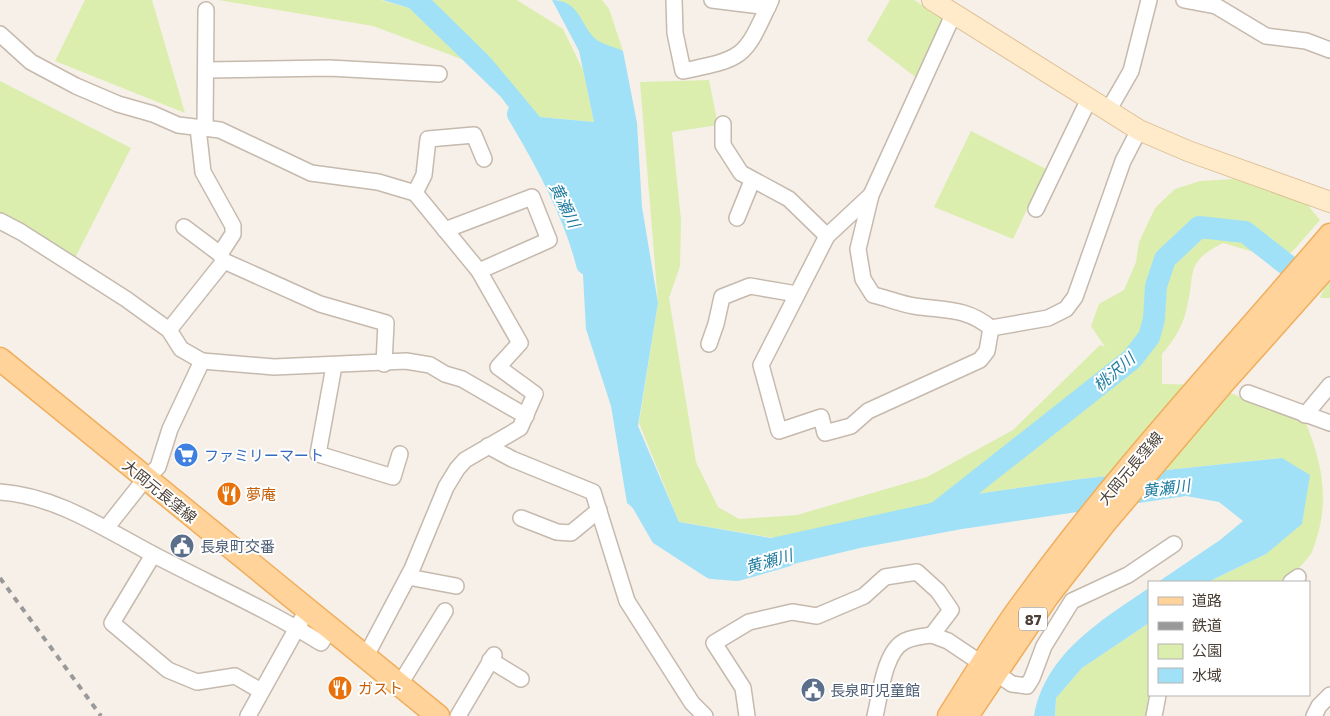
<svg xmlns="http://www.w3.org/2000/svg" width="1330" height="716" font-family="'Golos Text','Noto Sans JP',sans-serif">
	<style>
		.green { fill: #dbeeae }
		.water { fill: #a0e1f8 }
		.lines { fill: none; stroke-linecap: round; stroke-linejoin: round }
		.river { stroke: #a0e1f8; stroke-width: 22 }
		.street-casing { stroke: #c6b9ad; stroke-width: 18 }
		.secondary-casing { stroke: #dec096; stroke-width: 22 }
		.primary-casing { stroke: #f0ae5d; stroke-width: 25 }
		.street { stroke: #fff; stroke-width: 15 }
		.secondary { stroke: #ffeaca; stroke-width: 20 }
		.primary { stroke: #ffd399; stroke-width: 22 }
		.rail { stroke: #999; stroke-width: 4; stroke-dasharray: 6 6; stroke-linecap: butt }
		.labels { text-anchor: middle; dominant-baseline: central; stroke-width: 4; stroke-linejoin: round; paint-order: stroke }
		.shield { fill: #fff; stroke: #817972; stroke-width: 1 }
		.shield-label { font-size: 14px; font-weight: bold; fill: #4b4036 }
		.shop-label { font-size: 15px; fill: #366cbe; stroke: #fff; text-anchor: start }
		.street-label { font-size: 15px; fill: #4b4036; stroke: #fff }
		.food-label { font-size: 15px; fill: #c56008; stroke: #fff; text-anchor: start }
		.service-label { font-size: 15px; fill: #4e5e75; stroke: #fff; text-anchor: start }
		.water-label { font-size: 16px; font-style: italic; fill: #1f7c9f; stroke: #fff }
	</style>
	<rect width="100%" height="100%" fill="#f6f0e9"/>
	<g class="green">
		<path d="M 85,0 L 152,0 L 185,113 L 55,61 Z"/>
		<path d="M 218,0 L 381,0 L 409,8 L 464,60 L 373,26 Z"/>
		<path d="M 431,0 L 517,0 L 563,29 L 583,70 L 594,122 L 540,117 Z"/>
		<path d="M 559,0 L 602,0 L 609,9 L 623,51 L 596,46 Z"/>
		<path d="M 890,0 L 914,0 L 945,20 L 918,79 L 867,40 Z"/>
		<path d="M 709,80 L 718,125 L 672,132 L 681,220 L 680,266 L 669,298 L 696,462 L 718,507 L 739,519 L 797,515 L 927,477 L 1013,430 L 1100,345 L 1105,347 L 1091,326 L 1099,304 L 1124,290 L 1136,262 L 1139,242 L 1155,208 L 1175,189 L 1200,181 L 1234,179 L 1306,203 L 1320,220 L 1293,251 L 1281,260 L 1223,243 C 1184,263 1196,271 1187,307 C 1183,326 1175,339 1162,354 L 1162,384 L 1210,385 L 1306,423 C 1325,471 1330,508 1311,554 C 1303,564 1292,577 1280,582 C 1272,585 1220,582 1208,582 L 1266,554 L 1282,458 L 1080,479 L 962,496 L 786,540 L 679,522 L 639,423 L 658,303 L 640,82 Z"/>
		<path d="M 0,81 L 131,148 L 75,258 L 0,221 Z"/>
		<path d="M 971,131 L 1046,169 L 1013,239 L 934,207 Z"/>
		<path d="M 1327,281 L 1330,282 L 1330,298 L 1320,298 Z"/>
		<path d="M 1149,623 L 1149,689 L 1146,716 L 1055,716 L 1056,698 L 1082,668 Z"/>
	</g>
	<g class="water">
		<path d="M 383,0 L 432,0 L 490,57 L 540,117 L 594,122 L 579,51 L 552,0 C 581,0 580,27 597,40 C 604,45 615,47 623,51 L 637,123 L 642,207 L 658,303 L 638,426 L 679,522 L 771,538 L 962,496 L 1080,479 L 1282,458 L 1310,475 L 1302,524 L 1266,554 L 1208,582 L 1158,582 L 1220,540 L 1243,521 L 1219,502 L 1186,496 L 962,529 L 860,548 L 781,567 L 692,558 L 627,503 L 611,406 L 586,329 L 581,239 L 533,140 L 501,97 L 409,8 Z"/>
		<path d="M 1149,588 L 1149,623 L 1082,668 L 1056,698 L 1055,716 L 1034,716 C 1045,654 1100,621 1149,588 Z"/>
	</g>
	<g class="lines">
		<g class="river">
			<path d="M 518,114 C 544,157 575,215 587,264"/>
			<path d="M 642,502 L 661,535 L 712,568 L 737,570 L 786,556"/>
			<path d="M 934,515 L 1132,359 L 1149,337 L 1154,319 L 1156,286 L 1165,259 L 1199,227 L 1245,232 L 1295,271 L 1318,274"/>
		</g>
		<defs>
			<g id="street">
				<path d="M 674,0 L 675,33 L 683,71 C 746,58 744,58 771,0"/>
				<path d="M 712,0 L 768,7"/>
				<path d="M 1184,0 L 1216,6 L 1266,36 L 1306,41 L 1330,50"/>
				<path d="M 954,13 L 871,195 L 858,249 L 863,279 L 873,295 C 887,298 901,304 914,306 C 945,311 965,307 991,328 L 1048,318 L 1066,309 L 1075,297 L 1123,161 L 1139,130"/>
				<path d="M 0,34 L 31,62 L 76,86 L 118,104 L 153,114 L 178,125 L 220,130 L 311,173 L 378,182 L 415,193 L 479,271 L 520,343 L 498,367 L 535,394 L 520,428 L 465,460 L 457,469 L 446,487 L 412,569 L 366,656"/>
				<path d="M 207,70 L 329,68 L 439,74"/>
				<path d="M 1108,111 L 1131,71 L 1149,0"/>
				<path d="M 723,124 L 723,145 L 741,173 L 789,199 L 827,236"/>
				<path d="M 198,128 L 203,172 L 233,226 L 233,234 L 220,254"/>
				<path d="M 205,128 L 206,10"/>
				<path d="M 415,193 L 424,175 L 428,139 L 474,135 L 484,159"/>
				<path d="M 871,195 L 827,236 L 761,365 L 779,431 L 821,417 L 825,433 L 851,426 L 868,411 L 980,360 L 987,351 L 991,328"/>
				<path d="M 1036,209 L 1089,99"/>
				<path d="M 737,218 L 752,181"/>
				<path d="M 0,221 L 21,232 L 126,299 L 169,330 L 181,349 L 202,361 L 170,429 L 158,467 L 145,479 L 107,527"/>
				<path d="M 184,227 L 220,254 L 224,261 L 320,304 L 386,323 L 384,364"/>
				<path d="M 445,230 L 532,197 L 549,240 L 479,271"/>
				<path d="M 169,330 L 224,261"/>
				<path d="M 709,344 L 716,324 L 722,297 L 750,286 L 797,294"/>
				<path d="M 202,361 L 274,367 L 406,361 L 430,365 L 445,374 L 462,379 L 526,416"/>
				<path d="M 334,366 L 318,454 L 393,477 L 400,454"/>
				<path d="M 1248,393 L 1330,423"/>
				<path d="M 1305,415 L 1330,385"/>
				<path d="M 488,446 L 512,459 L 593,492 L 627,601 L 692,703 L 705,716"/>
				<path d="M 0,492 C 59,496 109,532 160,558 C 214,586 270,611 321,643 L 330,629"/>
				<path d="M 521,518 L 557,532 L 571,533 L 599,510"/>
				<path d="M 153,555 L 112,623 L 168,670 L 197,682 L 235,676 L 261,691"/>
				<path d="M 408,577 L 456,586"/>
				<path d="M 1291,582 L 1298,577"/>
				<path d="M 490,660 L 521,679"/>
				<path d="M 400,684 L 445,611"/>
				<path d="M 248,716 L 302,619"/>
				<path d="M 458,716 L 494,655"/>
				<path d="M 747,716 L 743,688 L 714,643 L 749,622 L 792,612 L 817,616 L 864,596 L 885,577 L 917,572 L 938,591 L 951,610 L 932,635 L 948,641 L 1012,684 L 1027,686 L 1032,678 L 1044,646 L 1072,601 L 1128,575 L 1174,544"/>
				<path d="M 875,716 C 880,696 884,651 905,641 C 913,637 923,636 932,635"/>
				<path d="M 1154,716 L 1158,695"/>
				<path d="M 1314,716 L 1319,706 L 1330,695"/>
			</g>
			<path id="secondary" d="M 932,0 L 1139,130 L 1188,151 L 1330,202"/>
			<g id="primary">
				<path d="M 0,359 L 438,716"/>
				<path d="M 949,716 C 974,677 998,636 1026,599 C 1119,471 1228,355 1330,235"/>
				<path d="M 967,716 L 1047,597 L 1103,525 L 1224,382 L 1330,263"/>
			</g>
		</defs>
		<use href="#street" class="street-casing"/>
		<use href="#secondary" class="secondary-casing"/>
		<use href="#primary" class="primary-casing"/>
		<use href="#street" class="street"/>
		<use href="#secondary" class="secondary"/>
		<use href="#primary" class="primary"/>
		<path class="rail" d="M 0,578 L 101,716"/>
	</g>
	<defs>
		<symbol id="supermarket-disc" viewBox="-11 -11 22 22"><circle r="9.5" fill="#3f7fe0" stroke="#fff"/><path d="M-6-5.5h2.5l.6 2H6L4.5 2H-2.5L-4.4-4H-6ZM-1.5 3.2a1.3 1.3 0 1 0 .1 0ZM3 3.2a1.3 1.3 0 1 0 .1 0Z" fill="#fff"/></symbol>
		<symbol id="restaurant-disc" viewBox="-11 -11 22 22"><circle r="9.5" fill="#e8710a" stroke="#fff"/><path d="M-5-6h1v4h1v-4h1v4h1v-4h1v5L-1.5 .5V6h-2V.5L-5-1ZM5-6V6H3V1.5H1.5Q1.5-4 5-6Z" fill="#fff"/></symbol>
		<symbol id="civic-disc" viewBox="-11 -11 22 22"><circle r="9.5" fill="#5c6f8a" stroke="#fff"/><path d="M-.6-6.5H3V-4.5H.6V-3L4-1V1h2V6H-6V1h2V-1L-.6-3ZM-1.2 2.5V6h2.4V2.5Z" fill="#fff"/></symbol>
	</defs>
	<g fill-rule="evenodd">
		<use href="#supermarket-disc" x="172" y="441" width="28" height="28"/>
		<use href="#restaurant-disc" x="215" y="480" width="28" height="28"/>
		<use href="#civic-disc" x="168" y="532" width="28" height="28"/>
		<use href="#restaurant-disc" x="326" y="674" width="28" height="28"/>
		<use href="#civic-disc" x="799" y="676" width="28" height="28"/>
	</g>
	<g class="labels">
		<rect class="shield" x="1019" y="607.5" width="28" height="23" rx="4"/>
		<g class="shield-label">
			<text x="1033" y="619">87</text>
		</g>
		<g class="shop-label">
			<text x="204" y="455">ファミリーマート</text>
		</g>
		<g class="street-label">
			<text transform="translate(1130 468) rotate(-50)">大岡元長窪線</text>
			<text transform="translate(160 491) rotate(39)">大岡元長窪線</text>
		</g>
		<g class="food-label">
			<text x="246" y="494">夢庵</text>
			<text x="358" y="688">ガスト</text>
		</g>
		<g class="service-label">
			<text x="200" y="546">長泉町交番</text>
			<text x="830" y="690">長泉町児童館</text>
		</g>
		<g class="water-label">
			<text transform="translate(565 205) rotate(64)">黄瀬川</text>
			<text transform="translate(1114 372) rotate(-41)">桃沢川</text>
			<text transform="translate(1166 488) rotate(-7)">黄瀬川</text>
			<text transform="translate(769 561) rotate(-16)">黄瀬川</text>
		</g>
	</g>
	<rect x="1148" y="581" width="162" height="115" fill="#ffffff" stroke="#b7b3af"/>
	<rect x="1158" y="597" width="25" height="8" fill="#ffd399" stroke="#b7b3af"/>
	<text x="1192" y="606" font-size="15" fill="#4b4036">道路</text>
	<rect x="1158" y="622" width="25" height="8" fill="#999999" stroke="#b7b3af"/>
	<text x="1192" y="631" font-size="15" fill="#4b4036">鉄道</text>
	<rect x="1158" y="644" width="25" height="15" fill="#dbeeae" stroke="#b7b3af"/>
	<text x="1192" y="656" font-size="15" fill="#4b4036">公園</text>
	<rect x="1158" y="668" width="25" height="15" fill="#a0e1f8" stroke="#b7b3af"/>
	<text x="1192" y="681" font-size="15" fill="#4b4036">水域</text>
</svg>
